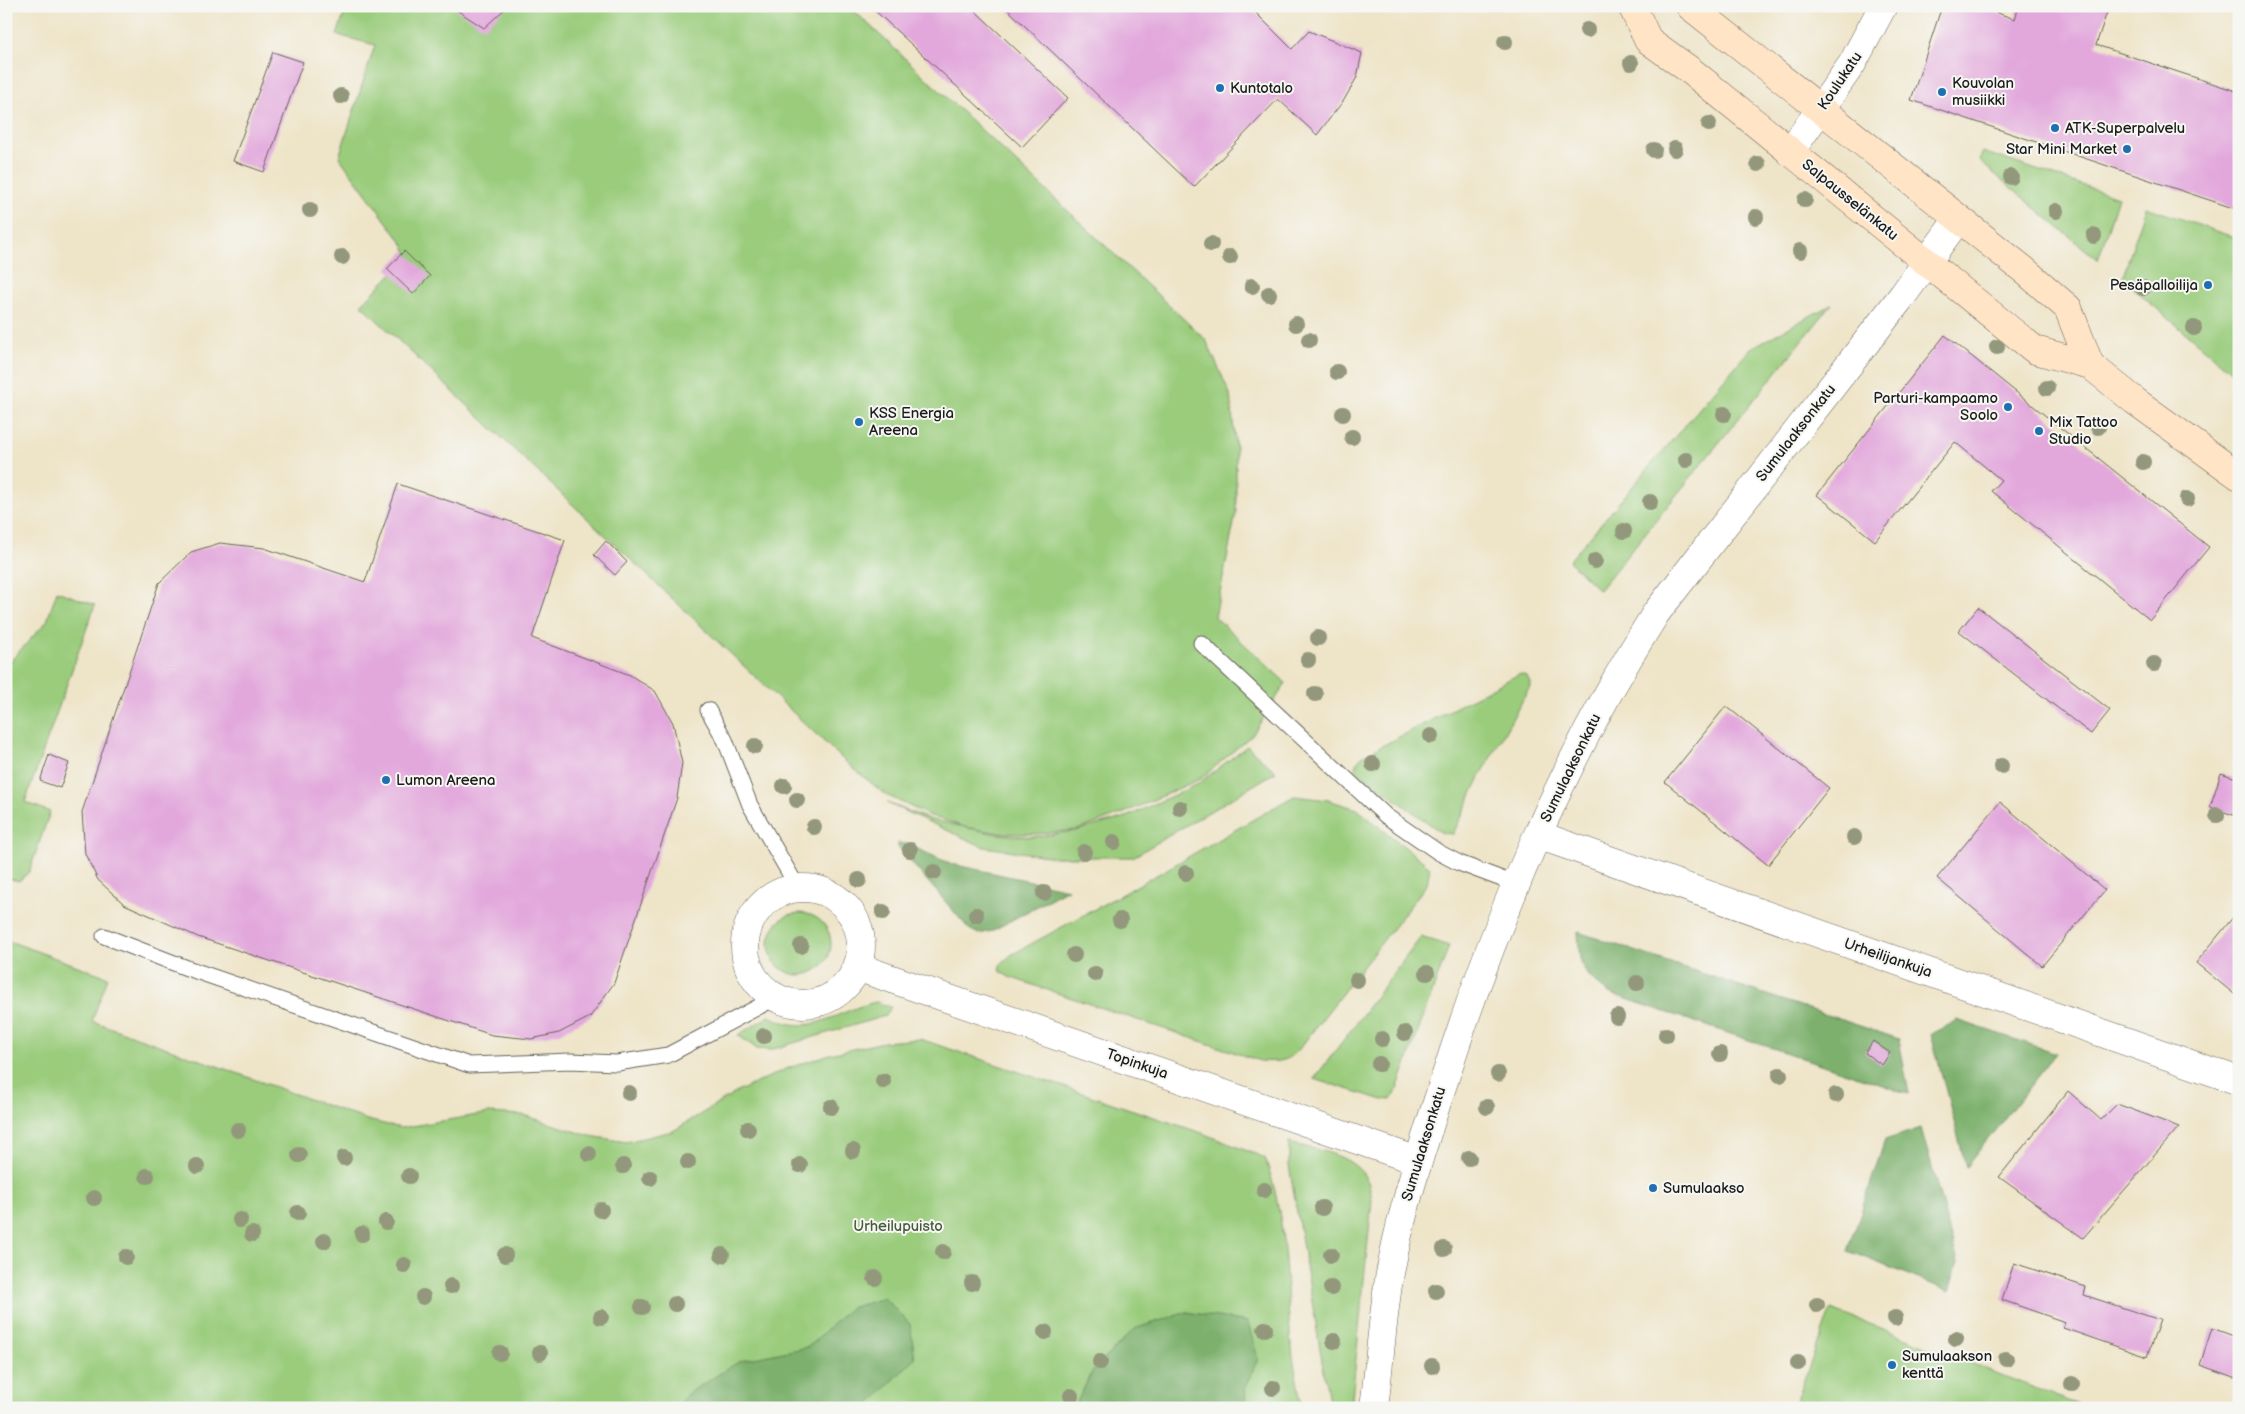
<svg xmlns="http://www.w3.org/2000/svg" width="2245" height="1414" font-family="'Balsamiq Sans',sans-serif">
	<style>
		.green { fill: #9acc7c; stroke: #5b744c }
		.forest { fill: #7bb06c; stroke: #4c6644 }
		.building { fill: #e2a8dc }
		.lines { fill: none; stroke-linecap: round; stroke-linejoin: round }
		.lane-casing { stroke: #666258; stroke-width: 17 }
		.street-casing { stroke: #666258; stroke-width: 29 }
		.secondary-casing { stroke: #666258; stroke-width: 29 }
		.lane { stroke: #fff; stroke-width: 15 }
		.street { stroke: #fff; stroke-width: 28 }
		.secondary { stroke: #ffe4c6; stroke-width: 28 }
		.tree { fill: #93987c }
		.poi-dot { fill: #1f6fb2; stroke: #f6f6f2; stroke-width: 2 }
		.labels { text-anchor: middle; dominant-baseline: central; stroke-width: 4; stroke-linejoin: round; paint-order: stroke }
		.street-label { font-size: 15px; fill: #1c1c1c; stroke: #f6f6f2 }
		.poi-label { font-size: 15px; fill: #1c1c1c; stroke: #f6f6f2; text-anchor: start }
		.park-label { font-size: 15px; fill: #485a3e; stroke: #f6f6f2 }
	</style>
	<rect width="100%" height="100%" fill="#f6f6f2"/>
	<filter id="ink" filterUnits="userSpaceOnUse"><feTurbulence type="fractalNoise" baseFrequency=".02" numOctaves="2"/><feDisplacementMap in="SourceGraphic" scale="10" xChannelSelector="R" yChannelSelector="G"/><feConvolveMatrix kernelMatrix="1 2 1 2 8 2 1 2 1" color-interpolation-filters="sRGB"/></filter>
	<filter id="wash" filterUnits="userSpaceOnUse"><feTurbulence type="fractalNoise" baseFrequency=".0096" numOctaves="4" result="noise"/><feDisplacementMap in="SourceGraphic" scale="20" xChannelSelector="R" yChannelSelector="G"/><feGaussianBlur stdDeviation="1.12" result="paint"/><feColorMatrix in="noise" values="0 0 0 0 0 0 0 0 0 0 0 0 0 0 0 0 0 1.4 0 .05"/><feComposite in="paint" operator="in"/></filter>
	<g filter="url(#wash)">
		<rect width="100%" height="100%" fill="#eee4c8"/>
		<g class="green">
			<path d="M 347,6 L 849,6 L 1206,340 L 1230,394 L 1236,450 L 1236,513 L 1215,617 L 1286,683 L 1253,734 L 1202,778 L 1124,813 L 1077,830 L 1034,834 L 999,833 L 965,827 L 928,815 L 886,795 L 848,764 L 802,721 L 361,305 L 409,256 L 403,244 L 339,157 L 375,45 L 337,35 Z"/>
			<path d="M 1983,152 L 2118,197 L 2098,260 L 1979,161 Z"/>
			<path d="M 2146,207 L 2239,239 L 2239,378 L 2122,279 Z"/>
			<path d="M 1832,304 L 1599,590 L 1569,561 L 1751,348 Z"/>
			<path d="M 57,591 L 95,605 L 25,802 L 50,812 L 29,872 L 19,881 L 6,878 L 6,666 L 47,621 Z"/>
			<path d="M 1519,674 L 1527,676 L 1531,685 L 1480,777 L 1453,834 L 1442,833 L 1355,770 L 1356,763 L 1361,757 Z"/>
			<path d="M 1247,746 L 1276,772 L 1133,857 L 1055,857 L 984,847 L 887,803 L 932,820 L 997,834 L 1032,837 L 1076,831 L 1126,817 L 1198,784 Z"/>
			<path d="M 1294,796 L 1328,800 L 1357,809 L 1430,867 L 1427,884 L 1313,1031 C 1294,1055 1293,1064 1260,1061 L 1009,977 L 1000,971 L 1000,965 L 1011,955 L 1162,872 Z"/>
			<circle cx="800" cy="944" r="31"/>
			<path d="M 1421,937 L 1449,946 L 1395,1095 L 1391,1099 L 1383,1100 L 1314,1079 Z"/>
			<path d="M 6,940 L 108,977 L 92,1021 L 367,1120 L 401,1128 L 489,1113 L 523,1115 L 590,1136 L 626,1142 L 673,1131 L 737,1092 L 786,1069 L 830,1054 L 884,1042 L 920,1039 L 1202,1133 L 1265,1158 C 1287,1218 1285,1280 1291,1343 C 1294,1365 1298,1386 1302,1408 L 6,1408 Z"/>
			<path d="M 876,1002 L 891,1007 L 885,1016 L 770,1050 L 757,1049 L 738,1035 L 769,1016 C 812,1039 834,1011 876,1002 Z"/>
			<path d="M 1289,1143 C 1315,1150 1351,1153 1366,1178 C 1370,1184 1371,1194 1372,1201 L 1351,1408 L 1330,1408 L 1289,1165 Z"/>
			<path d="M 1831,1310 L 1862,1321 L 2086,1408 L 1793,1408 Z"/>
		</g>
		<g class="forest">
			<path d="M 898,843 L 907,844 L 951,864 L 1068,889 L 992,931 L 979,934 L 969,929 L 898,847 Z"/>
			<path d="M 1578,932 L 1899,1039 L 1909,1094 L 1609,993 C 1579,970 1580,969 1578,932 Z"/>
			<path d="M 1957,1020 L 2056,1053 L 1966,1167 L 1931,1034 Z"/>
			<path d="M 1921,1128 L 1958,1262 L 1949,1291 L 1848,1251 L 1885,1140 Z"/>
			<path d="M 884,1298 L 910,1324 L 915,1358 L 866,1408 L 677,1408 L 687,1394 L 740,1361 L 808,1347 L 850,1308 Z"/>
			<path d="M 1187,1312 L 1248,1322 L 1258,1359 L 1245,1387 L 1246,1408 L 1074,1408 L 1092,1372 L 1134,1329 Z"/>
		</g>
		<g id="blocks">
			<g class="building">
				<path d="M 458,6 L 508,6 L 484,28 L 455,9 Z"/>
				<path d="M 870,6 L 970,6 L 1068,98 L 1022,147 Z"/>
				<path d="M 1004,6 L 1249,6 L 1292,49 L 1309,31 L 1362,53 L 1357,77 L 1344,100 L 1317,135 L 1278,99 L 1194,187 Z"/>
				<path d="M 1942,6 L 1977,6 L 2015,19 L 2019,6 L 2109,6 L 2096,45 L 2239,92 L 2239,210 L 1911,100 Z"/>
				<path d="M 273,52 L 303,62 L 264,172 L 233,161 Z"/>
				<path d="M 404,251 L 430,276 L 413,294 L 387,269 Z"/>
				<path d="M 1945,335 L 2209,547 L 2150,620 L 1991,491 L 2001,480 L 1955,442 L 1875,541 L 1817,495 Z"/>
				<path d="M 398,484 L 565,540 L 532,638 L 630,675 L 655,691 L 673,723 L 682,763 L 677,798 L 614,983 L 590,1017 L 559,1033 L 531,1039 L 492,1035 L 198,937 L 124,904 L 98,880 L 85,854 L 82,812 L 159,583 L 191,552 L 220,543 L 264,548 L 365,582 Z"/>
				<path d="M 606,541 L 627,562 L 615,575 L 594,555 Z"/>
				<path d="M 1978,607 L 2110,710 L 2091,734 L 1959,631 Z"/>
				<path d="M 1726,706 L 1829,788 L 1768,865 L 1665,782 Z"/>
				<path d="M 49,755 L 69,763 L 60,788 L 40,781 Z"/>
				<path d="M 2221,773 L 2239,779 L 2239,817 L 2210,807 Z"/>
				<path d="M 2000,802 L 2105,890 L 2042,966 L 1937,878 Z"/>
				<path d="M 2239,910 L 2239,998 L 2196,963 Z"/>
				<path d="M 1873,1041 L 1890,1053 L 1882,1065 L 1865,1053 Z"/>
				<path d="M 2068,1091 L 2101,1120 L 2117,1104 L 2179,1127 L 2083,1238 L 1999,1177 Z"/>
				<path d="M 2014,1263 L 2086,1287 L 2084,1295 L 2160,1320 L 2147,1357 L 2063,1328 L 2065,1322 L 2002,1300 Z"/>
				<path d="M 2212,1328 L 2239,1338 L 2239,1379 L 2200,1365 Z"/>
			</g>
		</g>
	</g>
	<g filter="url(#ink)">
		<use href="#blocks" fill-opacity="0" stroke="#666258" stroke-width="1"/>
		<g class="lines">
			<defs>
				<g id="lane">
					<path d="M 1201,643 L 1386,816 L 1438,852 L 1459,863 L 1515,884"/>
					<path d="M 708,710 L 725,740 L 750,805 L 798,888"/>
					<path d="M 104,936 L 187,968 L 469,1065 L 570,1061 L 617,1063 L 668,1055 L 775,998"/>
				</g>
				<g id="street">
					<path d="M 1790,152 L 1852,64 L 1883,6"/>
					<path d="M 1538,835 L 2239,1081"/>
					<circle cx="803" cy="946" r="58"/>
					<path d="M 857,967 L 1418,1161"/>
					<path d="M 1374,1408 C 1379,1367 1382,1325 1388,1285 C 1399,1217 1421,1152 1442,1087 C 1494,923 1563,759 1656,613 L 1903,295 L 1958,219"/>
				</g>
				<g id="secondary">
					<path d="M 1632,6 L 1648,40 L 1691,71 L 2035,350 L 2090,365 L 2135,401 L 2239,476"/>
					<path d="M 1690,6 L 2024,270 L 2068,308 L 2090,365"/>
				</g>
			</defs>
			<use href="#lane" class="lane-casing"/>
			<use href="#street" class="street-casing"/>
			<use href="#secondary" class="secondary-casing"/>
			<use href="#lane" class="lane"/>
			<use href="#street" class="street"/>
			<use href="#secondary" class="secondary"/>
		</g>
		<g class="tree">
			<circle cx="1587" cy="30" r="8"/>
			<circle cx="1505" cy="42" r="8"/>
			<circle cx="1631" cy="63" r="8"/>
			<circle cx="341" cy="96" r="8"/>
			<circle cx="1709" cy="124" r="8"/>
			<circle cx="1675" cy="149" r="8"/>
			<circle cx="1654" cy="150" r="8"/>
			<circle cx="1758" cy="164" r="8"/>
			<circle cx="2011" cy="177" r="8"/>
			<circle cx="1805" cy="200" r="8"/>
			<circle cx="310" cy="210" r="8"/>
			<circle cx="2056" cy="211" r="8"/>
			<circle cx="1756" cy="217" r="8"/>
			<circle cx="2094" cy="236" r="8"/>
			<circle cx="1211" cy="244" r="8"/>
			<circle cx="1800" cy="251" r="8"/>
			<circle cx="342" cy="257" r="8"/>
			<circle cx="1230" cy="257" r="8"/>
			<circle cx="1252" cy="286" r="8"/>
			<circle cx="2143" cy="288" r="8"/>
			<circle cx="1269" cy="294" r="8"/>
			<circle cx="1296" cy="324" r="8"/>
			<circle cx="2194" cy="328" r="8"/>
			<circle cx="1309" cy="340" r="8"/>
			<circle cx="1997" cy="347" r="8"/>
			<circle cx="1337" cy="372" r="8"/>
			<circle cx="2047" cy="388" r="8"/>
			<circle cx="1343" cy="414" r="8"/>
			<circle cx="1724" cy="414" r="8"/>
			<circle cx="2098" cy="427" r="8"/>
			<circle cx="1352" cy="437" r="8"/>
			<circle cx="1686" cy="460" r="8"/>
			<circle cx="2143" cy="462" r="8"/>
			<circle cx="2187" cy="499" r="8"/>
			<circle cx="1650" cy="502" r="8"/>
			<circle cx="1624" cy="531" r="8"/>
			<circle cx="1595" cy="561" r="8"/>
			<circle cx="1318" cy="638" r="8"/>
			<circle cx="1308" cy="660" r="8"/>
			<circle cx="2154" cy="664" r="8"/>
			<circle cx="1315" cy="694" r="8"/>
			<circle cx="1431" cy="736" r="8"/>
			<circle cx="755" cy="746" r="8"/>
			<circle cx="1373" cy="764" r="8"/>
			<circle cx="2001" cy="766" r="8"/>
			<circle cx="784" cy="786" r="8"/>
			<circle cx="797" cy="800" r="8"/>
			<circle cx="1180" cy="808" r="8"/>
			<circle cx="2217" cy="815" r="8"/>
			<circle cx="814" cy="827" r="8"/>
			<circle cx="1854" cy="837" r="8"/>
			<circle cx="1114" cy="842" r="8"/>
			<circle cx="910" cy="850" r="8"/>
			<circle cx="1084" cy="852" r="8"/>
			<circle cx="934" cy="872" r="8"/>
			<circle cx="1186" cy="873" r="8"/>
			<circle cx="859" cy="880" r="8"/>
			<circle cx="1044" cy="893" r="8"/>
			<circle cx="883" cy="912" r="8"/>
			<circle cx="976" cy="915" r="8"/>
			<circle cx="1120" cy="920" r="8"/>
			<circle cx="801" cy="946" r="8"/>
			<circle cx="1074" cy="955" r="8"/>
			<circle cx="1427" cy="973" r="8"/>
			<circle cx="1095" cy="974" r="8"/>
			<circle cx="1357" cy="980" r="8"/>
			<circle cx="1637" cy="983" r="8"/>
			<circle cx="1617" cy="1017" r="8"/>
			<circle cx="1405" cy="1033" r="8"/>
			<circle cx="1666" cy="1035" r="8"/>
			<circle cx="764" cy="1036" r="8"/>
			<circle cx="1382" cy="1039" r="8"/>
			<circle cx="1720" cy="1054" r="8"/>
			<circle cx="1379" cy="1064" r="8"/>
			<circle cx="1498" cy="1074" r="8"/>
			<circle cx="1780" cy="1075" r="8"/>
			<circle cx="883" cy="1081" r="8"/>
			<circle cx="629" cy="1093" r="8"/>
			<circle cx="1836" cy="1095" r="8"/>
			<circle cx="831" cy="1107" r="8"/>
			<circle cx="1487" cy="1107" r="8"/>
			<circle cx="748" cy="1129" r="8"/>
			<circle cx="238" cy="1130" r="8"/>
			<circle cx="853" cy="1151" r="8"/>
			<circle cx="589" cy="1154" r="8"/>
			<circle cx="299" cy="1155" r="8"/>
			<circle cx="344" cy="1158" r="8"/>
			<circle cx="1469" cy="1158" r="8"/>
			<circle cx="688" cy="1162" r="8"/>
			<circle cx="800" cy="1165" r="8"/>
			<circle cx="197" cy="1166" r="8"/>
			<circle cx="623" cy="1166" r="8"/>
			<circle cx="147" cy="1176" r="8"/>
			<circle cx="409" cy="1176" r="8"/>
			<circle cx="650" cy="1178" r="8"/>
			<circle cx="1264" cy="1190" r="8"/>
			<circle cx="94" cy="1198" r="8"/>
			<circle cx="1322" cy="1208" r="8"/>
			<circle cx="601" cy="1210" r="8"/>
			<circle cx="298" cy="1213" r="8"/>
			<circle cx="240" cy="1220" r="8"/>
			<circle cx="386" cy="1222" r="8"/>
			<circle cx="252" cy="1234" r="8"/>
			<circle cx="362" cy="1234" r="8"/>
			<circle cx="324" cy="1241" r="8"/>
			<circle cx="1444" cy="1249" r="8"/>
			<circle cx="943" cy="1252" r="8"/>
			<circle cx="505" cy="1255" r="8"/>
			<circle cx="722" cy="1255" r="8"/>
			<circle cx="1331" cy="1255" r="8"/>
			<circle cx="126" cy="1257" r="8"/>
			<circle cx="404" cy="1265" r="8"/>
			<circle cx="875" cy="1278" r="8"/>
			<circle cx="972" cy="1283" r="8"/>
			<circle cx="451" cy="1286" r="8"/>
			<circle cx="1331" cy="1288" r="8"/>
			<circle cx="1436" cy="1291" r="8"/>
			<circle cx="423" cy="1297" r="8"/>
			<circle cx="675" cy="1304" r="8"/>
			<circle cx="1817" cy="1305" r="8"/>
			<circle cx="642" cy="1307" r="8"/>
			<circle cx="601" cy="1317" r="8"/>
			<circle cx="1895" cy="1318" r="8"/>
			<circle cx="1265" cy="1329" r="8"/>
			<circle cx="1045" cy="1332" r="8"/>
			<circle cx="1956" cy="1339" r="8"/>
			<circle cx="1334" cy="1341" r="8"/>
			<circle cx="500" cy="1353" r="8"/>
			<circle cx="540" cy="1353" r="8"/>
			<circle cx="2006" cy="1359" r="8"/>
			<circle cx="1100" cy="1362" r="8"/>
			<circle cx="1798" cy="1363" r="8"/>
			<circle cx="1432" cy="1366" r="8"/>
			<circle cx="2072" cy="1384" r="8"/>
			<circle cx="1273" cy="1388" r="8"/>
			<circle cx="1071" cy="1396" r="8"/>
		</g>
	</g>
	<g class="poi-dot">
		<circle cx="1220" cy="88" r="5"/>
		<circle cx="1942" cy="92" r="5"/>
		<circle cx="2055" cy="128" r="5"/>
		<circle cx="2127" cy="149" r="5"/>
		<circle cx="2208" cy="285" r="5"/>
		<circle cx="2008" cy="407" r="5"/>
		<circle cx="859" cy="422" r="5"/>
		<circle cx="2039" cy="431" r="5"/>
		<circle cx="386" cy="780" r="5"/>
		<circle cx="1653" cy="1188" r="5"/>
		<circle cx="1892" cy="1365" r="5"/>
	</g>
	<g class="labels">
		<g class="street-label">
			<text transform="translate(1840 81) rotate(-56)">Koulukatu</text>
			<text transform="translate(1850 200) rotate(39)">Salpausselänkatu</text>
			<text transform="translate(1796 433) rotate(-52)">Sumulaaksonkatu</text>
			<text transform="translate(1571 768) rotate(-64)">Sumulaaksonkatu</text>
			<text transform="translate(1888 958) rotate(19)">Urheilijankuja</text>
			<text transform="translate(1137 1064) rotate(19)">Topinkuja</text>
			<text transform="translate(1424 1144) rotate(-73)">Sumulaaksonkatu</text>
		</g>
		<g class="poi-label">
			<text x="1952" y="83">Kouvolan<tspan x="1952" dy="17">musiikki</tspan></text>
			<text x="1230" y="88">Kuntotalo</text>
			<text x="2065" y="128">ATK-Superpalvelu</text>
			<text x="2117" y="149" text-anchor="end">Star Mini Market</text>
			<text x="2198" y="285" text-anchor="end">Pesäpalloilija</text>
			<text x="1998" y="398" text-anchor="end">Parturi-kampaamo<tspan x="1998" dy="17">Soolo</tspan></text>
			<text x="869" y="413">KSS Energia<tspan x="869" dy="17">Areena</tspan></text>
			<text x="2049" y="422">Mix Tattoo<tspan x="2049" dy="17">Studio</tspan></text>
			<text x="396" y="780">Lumon Areena</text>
			<text x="1663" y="1188">Sumulaakso</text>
			<text x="1902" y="1356">Sumulaakson<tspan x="1902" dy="17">kenttä</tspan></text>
		</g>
		<g class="park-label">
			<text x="898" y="1226">Urheilupuisto</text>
		</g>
	</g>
	<rect width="2245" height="1414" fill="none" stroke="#f6f6f2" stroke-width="25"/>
</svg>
